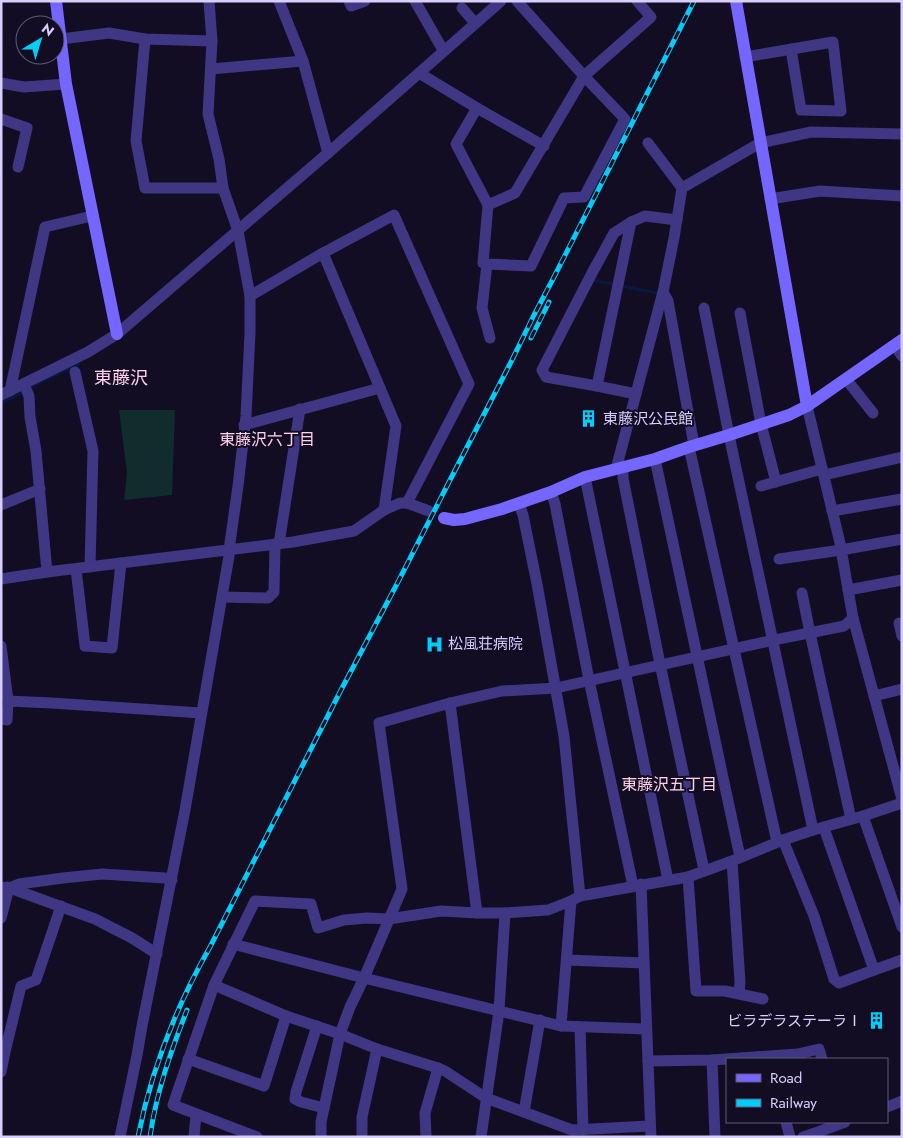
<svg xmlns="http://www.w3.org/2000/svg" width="903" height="1138" font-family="Jost,'Noto Sans JP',sans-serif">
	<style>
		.pitch { fill: #102c2d }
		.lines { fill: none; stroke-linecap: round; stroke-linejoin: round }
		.stream { stroke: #071841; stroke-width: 3 }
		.street { stroke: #3f3684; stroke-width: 11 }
		.secondary { stroke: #7566ff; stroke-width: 12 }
		.rail-casing { stroke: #00cefa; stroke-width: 5 }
		.rail { stroke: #120d23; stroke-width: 3; stroke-dasharray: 9; stroke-linecap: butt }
		.labels { text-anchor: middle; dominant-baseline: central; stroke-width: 4; stroke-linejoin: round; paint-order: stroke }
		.poi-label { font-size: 15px; fill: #d8cfff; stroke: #120d23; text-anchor: start }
		.neighbourhood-label { font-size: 16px; fill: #ffd1eb; stroke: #120d23 }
		.quarter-label { font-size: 18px; fill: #ffd1eb; stroke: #120d23 }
	</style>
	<rect width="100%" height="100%" fill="#120d23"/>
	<path class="pitch" d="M 119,410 L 175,410 L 172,495 L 124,500 L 127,473 Z"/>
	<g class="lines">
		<g class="stream">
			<path d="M 593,280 L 656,293"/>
			<path d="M 32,386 L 79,364"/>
			<path d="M 1,403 L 22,393"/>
		</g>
		<g class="street">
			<path d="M 279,1 L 303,61 L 328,153"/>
			<path d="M 349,1 L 351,6 L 365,1"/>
			<path d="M 415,1 L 443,50"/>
			<path d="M 517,1 L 584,76 L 625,119 L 584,197 L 564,198 L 531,266 L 487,264 L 483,263 L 488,205 L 515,193 L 584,76 L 651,17 L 637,1"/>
			<path d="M 462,8 L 475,23"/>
			<path d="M 61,39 L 109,33 L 145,39 L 212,41"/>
			<path d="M 145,39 L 136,141 L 145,188 L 223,188"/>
			<path d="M 745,57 L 833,42 L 841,111 L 801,110 L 791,49"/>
			<path d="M 211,69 L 303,61"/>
			<path d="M 419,73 L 477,108 L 544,146"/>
			<path d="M 1,83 L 24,87 L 66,84"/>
			<path d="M 477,108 L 456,144 L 488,205"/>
			<path d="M 1,119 L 27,128 L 18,167"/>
			<path d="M 682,188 L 760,143 L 811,132 L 902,134"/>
			<path d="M 770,199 L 820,191 L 902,196"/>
			<path d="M 323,253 L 396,426 L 384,510"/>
			<path d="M 487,264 L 482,308 L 490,338"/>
			<path d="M 663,292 L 668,301 L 694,445"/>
			<path d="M 250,296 L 323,253 L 394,215 L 469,384 L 407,503"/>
			<path d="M 704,308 L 729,435 L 813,830"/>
			<path d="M 740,313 L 761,424 L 776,482"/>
			<path d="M 895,346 L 902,356"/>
			<path d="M 75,372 L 93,451 L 90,567"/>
			<path d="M 846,379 L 873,413"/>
			<path d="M 24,384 L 29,396 L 30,417 L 36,451 L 47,572"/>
			<path d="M 597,386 L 631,222"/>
			<path d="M 10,391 L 45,227 L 92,216"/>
			<path d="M 636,394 L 597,386 L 546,377 L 542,370 L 592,273 L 614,233 L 631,222 L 645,216 L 677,220"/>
			<path d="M 1,395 L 88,352 L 117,334 L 328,153 L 501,1"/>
			<path d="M 807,406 L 840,543 L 853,618 L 902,799"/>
			<path d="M 244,425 L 380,388"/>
			<path d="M 689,447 L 777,842"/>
			<path d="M 655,459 L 740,857"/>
			<path d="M 623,467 L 623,478 L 660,664 L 704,870"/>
			<path d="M 616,469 L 663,292 L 674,238 L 682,188 L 648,143"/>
			<path d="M 824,475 L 902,457"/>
			<path d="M 585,477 L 668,880"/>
			<path d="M 761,486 L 822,469"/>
			<path d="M 551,492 L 555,504 L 589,680 L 633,886"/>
			<path d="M 519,504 L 523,515 L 537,584 L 564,736 L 580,896"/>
			<path d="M 1,505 L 40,489"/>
			<path d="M 832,511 L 902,499"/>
			<path d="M 279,544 L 300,409"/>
			<path d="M 779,559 L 841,550 L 902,539"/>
			<path d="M 76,569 L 85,646 L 112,648 L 121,563"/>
			<path d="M 1,579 L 47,572 L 293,542 L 354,531 L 384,510 L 400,503 L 407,503 L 429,511"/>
			<path d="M 848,590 L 902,580"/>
			<path d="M 802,593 L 810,633 L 851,819"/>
			<path d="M 222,597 L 268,598 L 274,592 L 275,544"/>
			<path d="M 899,623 L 902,636"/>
			<path d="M 1,646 L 8,701"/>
			<path d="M 874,696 L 902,689"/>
			<path d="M 450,703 L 477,913"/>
			<path d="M 1,719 L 7,720 L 8,701 L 52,703 L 201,713"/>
			<path d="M 863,816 L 902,927"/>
			<path d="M 783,840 L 814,916 L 834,979 L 839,983 L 874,970 L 824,828"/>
			<path d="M 732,861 L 740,982 L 739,994"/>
			<path d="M 688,877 L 696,991 L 725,991 L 763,999"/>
			<path d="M 641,884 L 651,1137"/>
			<path d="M 1,887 L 9,888 L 19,884 L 63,878 L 102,874 L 165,878 L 172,880"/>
			<path d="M 7,887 L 95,919 L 132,938 L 157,954"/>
			<path d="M 1,918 L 9,888"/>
			<path d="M 233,944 L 364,978 L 561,1026 L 646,1029"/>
			<path d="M 567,960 L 644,963"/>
			<path d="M 874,970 L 902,960"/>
			<path d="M 214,985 L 286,1016 L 340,1034 L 377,1049 L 438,1068 L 445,1071 L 486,1098 L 572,1130 L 650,1126"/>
			<path d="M 317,1026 L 296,1092 L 295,1099 L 301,1102 L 324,1108"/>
			<path d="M 561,1026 L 571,901 L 580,896 L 688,877 L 732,861 L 783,840 L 813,830 L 863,816 L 902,803"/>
			<path d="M 580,1027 L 583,1130"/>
			<path d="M 188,1059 L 264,1086 L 286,1016"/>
			<path d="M 712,1060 L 715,1137"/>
			<path d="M 648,1061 L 712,1060 L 798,1054 L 819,1049 L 822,1059"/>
			<path d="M 1,1072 L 5,1052 L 21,986 L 36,980 L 61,906"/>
			<path d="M 887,1107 L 902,1101"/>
			<path d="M 524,1112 L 540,1020"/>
			<path d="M 786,1122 L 790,1137"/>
			<path d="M 120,1137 L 137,1055 L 142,1026 L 185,810 L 229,556 L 230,543 L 238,486 L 246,416 L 250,333 L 250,296 L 238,231 L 223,188 L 219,159 L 208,114 L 212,41 L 209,1"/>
			<path d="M 194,1137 L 196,1114"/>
			<path d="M 257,1137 L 173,1105 L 214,985 L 255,901 L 311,904 L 318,928 L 344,920 L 367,918 L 389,919 L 441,911 L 477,913 L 505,913 L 548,910 L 571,901"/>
			<path d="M 321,1137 L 321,1122 L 340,1034 L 350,1007 L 364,978 L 402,889 L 379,723 L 450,703 L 502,691 L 556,688 L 774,640 L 844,626 L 853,618"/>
			<path d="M 362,1137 L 362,1117 L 377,1049"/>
			<path d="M 426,1137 L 425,1113 L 438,1068"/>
			<path d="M 481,1137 L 499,1011 L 505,913"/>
			<path d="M 803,1137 L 818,1132 L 845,1122"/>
		</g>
		<g class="secondary">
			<path d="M 56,1 L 66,84 L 117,334"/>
			<path d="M 736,1 L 807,406"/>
			<path d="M 444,518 L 454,520 L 465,519 L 502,509 L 551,492 L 585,477 L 655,459 L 689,447 L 729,435 L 789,415 L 807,406 L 902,340"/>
		</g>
		<defs>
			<g id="rail">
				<path d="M 531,338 L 549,302"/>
				<path d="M 138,1137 C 151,1071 177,1005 210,947 L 340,692 L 398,582 L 448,484 L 511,362 L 534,315 L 553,279 L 694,1"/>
				<path d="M 150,1137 C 156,1093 171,1051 187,1010"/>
			</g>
		</defs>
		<use href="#rail" class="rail-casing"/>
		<use href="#rail" class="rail"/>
	</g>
	<defs>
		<symbol id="building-bare" viewBox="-9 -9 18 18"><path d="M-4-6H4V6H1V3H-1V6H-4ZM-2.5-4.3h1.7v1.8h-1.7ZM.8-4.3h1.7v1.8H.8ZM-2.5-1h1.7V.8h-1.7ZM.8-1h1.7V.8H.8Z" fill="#00cefa" stroke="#120d23" stroke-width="2.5" paint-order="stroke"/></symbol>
		<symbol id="hospital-bare" viewBox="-9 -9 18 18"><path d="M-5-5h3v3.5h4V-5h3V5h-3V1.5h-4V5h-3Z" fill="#00cefa" stroke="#120d23" stroke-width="2.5" paint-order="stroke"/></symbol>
	</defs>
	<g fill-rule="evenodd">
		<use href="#building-bare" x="576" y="406" width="25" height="25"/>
		<use href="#hospital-bare" x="422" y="632" width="25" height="25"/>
		<use href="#building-bare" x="864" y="1008" width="25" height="25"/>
	</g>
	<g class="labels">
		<g class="poi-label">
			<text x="603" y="419">東藤沢公民館</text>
			<text x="448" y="644">松風荘病院</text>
			<text x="862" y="1021" text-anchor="end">ビラデラステーラⅠ</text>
		</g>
		<g class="neighbourhood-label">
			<text x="267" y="439">東藤沢六丁目</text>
			<text x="669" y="784">東藤沢五丁目</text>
		</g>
		<g class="quarter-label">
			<text x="121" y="378">東藤沢</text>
		</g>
	</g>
	<rect width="903" height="1138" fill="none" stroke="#d8cfff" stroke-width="5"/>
	<rect x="726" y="1058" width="162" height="65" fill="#120d23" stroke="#615b7b"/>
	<rect x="736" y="1074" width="25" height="8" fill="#7566ff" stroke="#615b7b"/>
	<text x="770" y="1083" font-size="15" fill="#d8cfff">Road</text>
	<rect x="736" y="1099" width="25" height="8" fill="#00cefa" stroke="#615b7b"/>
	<text x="770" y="1108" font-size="15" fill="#d8cfff">Railway</text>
	<g transform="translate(40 40) rotate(38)"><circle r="24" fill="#120d23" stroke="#615b7b"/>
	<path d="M0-4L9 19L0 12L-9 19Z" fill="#00cefa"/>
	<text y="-8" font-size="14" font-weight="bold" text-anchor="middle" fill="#d8cfff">N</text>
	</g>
</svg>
